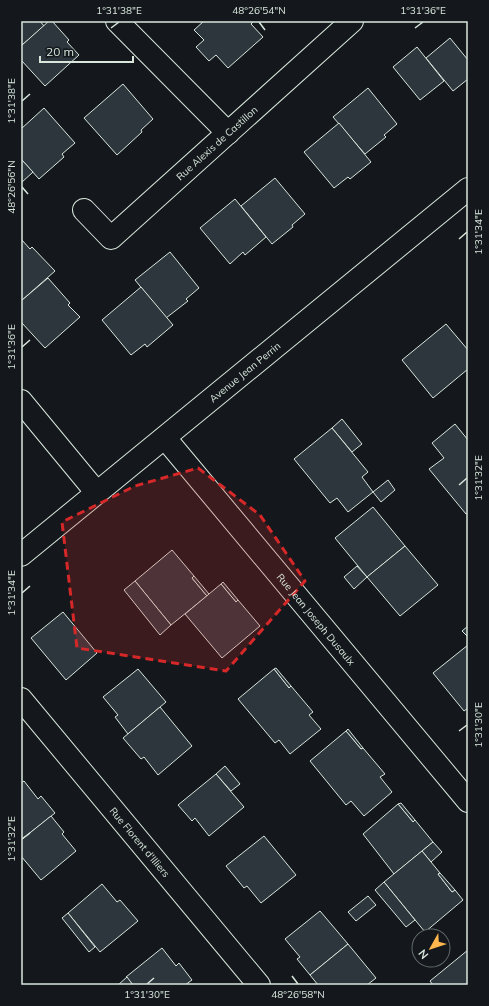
<svg xmlns="http://www.w3.org/2000/svg" width="489" height="1006" font-family="Mulish,sans-serif">
	<style>
		.building { fill: #2c363c; stroke: #d8e6dc }
		.lines { fill: none; stroke-linecap: round; stroke-linejoin: round }
		.street-casing { stroke: #d8e6dc; stroke-width: 24 }
		.street { stroke: #14181c; stroke-width: 22 }
		.marked { fill: #d62828; fill-opacity: 0.2; stroke: #d62828; stroke-width: 3; stroke-dasharray: 8 5; stroke-linejoin: round }
		.ticks { fill: none; stroke: #d8e6dc; stroke-width: 1.5 }
		.labels { text-anchor: middle; dominant-baseline: central; stroke-width: 3; stroke-linejoin: round; paint-order: stroke }
		.street-label { font-size: 10px; fill: #d8e6dc; stroke: #14181c }
		.neatline { fill: none; stroke: #d8e6dc; stroke-width: 1.5 }
		.ticks-label { font-size: 10px; text-anchor: middle; fill: #d8e6dc }
	</style>
	<rect width="100%" height="100%" fill="#14181c"/>
	<g class="building">
		<path d="M 21,21 L 40,21 L 44,26 L 21,46 Z"/>
		<path d="M 49,21 L 52,21 L 69,40 L 67,42 L 79,55 L 45,86 L 21,60 L 21,46 Z"/>
		<path d="M 204,21 L 253,21 L 253,22 L 251,24 L 263,37 L 228,68 L 216,55 L 209,61 L 196,47 L 204,40 L 194,30 Z"/>
		<path d="M 450,38 L 468,60 L 468,79 L 453,91 L 426,58 Z"/>
		<path d="M 417,47 L 444,81 L 420,100 L 393,67 Z"/>
		<path d="M 123,84 L 153,119 L 141,130 L 142,132 L 117,155 L 84,118 Z"/>
		<path d="M 368,88 L 397,124 L 384,135 L 386,137 L 365,154 L 333,117 Z"/>
		<path d="M 44,108 L 75,143 L 62,154 L 64,157 L 39,179 L 21,159 L 21,129 Z"/>
		<path d="M 339,123 L 371,162 L 350,179 L 348,177 L 334,188 L 304,152 Z"/>
		<path d="M 21,159 L 33,172 L 21,183 Z"/>
		<path d="M 275,178 L 305,214 L 292,225 L 293,227 L 272,244 L 241,206 Z"/>
		<path d="M 235,199 L 266,237 L 245,255 L 243,252 L 230,264 L 200,228 Z"/>
		<path d="M 21,239 L 30,249 L 32,247 L 55,271 L 21,301 Z"/>
		<path d="M 170,252 L 199,288 L 186,299 L 188,301 L 166,318 L 135,280 Z"/>
		<path d="M 48,278 L 70,303 L 68,305 L 80,317 L 45,348 L 21,322 L 21,301 Z"/>
		<path d="M 141,287 L 173,325 L 147,347 L 145,344 L 131,355 L 102,320 Z"/>
		<path d="M 446,324 L 468,350 L 468,369 L 433,398 L 402,360 Z"/>
		<path d="M 342,419 L 362,444 L 352,452 L 332,428 Z"/>
		<path d="M 455,424 L 468,440 L 468,513 L 466,514 L 429,469 L 444,458 L 432,443 Z"/>
		<path d="M 332,428 L 368,472 L 362,477 L 373,492 L 348,512 L 337,498 L 330,503 L 294,459 Z"/>
		<path d="M 388,480 L 395,490 L 381,502 L 373,492 Z"/>
		<path d="M 373,507 L 405,546 L 367,577 L 335,538 Z"/>
		<path d="M 405,546 L 438,585 L 400,616 L 367,577 Z"/>
		<path d="M 172,550 L 194,576 L 192,578 L 207,596 L 171,625 L 135,581 Z"/>
		<path d="M 357,566 L 367,577 L 354,589 L 344,577 Z"/>
		<path d="M 194,576 L 209,594 L 207,596 L 192,578 Z"/>
		<path d="M 135,581 L 171,625 L 160,635 L 124,590 Z"/>
		<path d="M 223,582 L 238,600 L 236,602 L 221,584 Z"/>
		<path d="M 221,584 L 236,602 L 238,600 L 260,626 L 222,658 L 185,614 Z"/>
		<path d="M 63,612 L 97,653 L 66,680 L 31,638 Z"/>
		<path d="M 468,626 L 468,637 L 462,631 Z"/>
		<path d="M 468,645 L 468,708 L 464,711 L 433,673 Z"/>
		<path d="M 276,668 L 291,686 L 289,688 L 274,669 Z"/>
		<path d="M 138,669 L 166,702 L 128,734 L 115,717 L 118,715 L 103,697 Z"/>
		<path d="M 274,669 L 289,688 L 291,686 L 313,712 L 309,715 L 321,729 L 290,754 L 279,740 L 275,743 L 238,699 Z"/>
		<path d="M 160,707 L 192,746 L 158,775 L 144,757 L 141,759 L 123,738 Z"/>
		<path d="M 348,729 L 363,748 L 361,749 L 346,731 Z"/>
		<path d="M 346,731 L 361,749 L 363,748 L 385,774 L 380,777 L 392,792 L 364,816 L 351,801 L 346,805 L 310,761 Z"/>
		<path d="M 225,766 L 240,784 L 231,791 L 216,774 Z"/>
		<path d="M 216,774 L 244,807 L 209,836 L 195,818 L 192,821 L 178,805 Z"/>
		<path d="M 24,781 L 38,799 L 41,796 L 55,813 L 21,840 L 21,783 Z"/>
		<path d="M 401,803 L 415,820 L 413,822 L 398,804 Z"/>
		<path d="M 398,804 L 413,822 L 415,820 L 433,842 L 394,874 L 363,834 Z"/>
		<path d="M 51,816 L 64,832 L 62,834 L 76,851 L 41,880 L 21,856 L 21,840 Z"/>
		<path d="M 264,836 L 296,875 L 261,903 L 247,886 L 244,888 L 226,866 Z"/>
		<path d="M 433,842 L 442,852 L 431,862 L 422,851 Z"/>
		<path d="M 422,851 L 440,873 L 438,874 L 452,892 L 455,890 L 463,900 L 425,932 L 384,882 Z"/>
		<path d="M 440,873 L 455,890 L 452,892 L 438,874 Z"/>
		<path d="M 384,882 L 415,920 L 406,927 L 375,890 Z"/>
		<path d="M 102,884 L 117,902 L 120,900 L 138,921 L 100,952 L 68,913 Z"/>
		<path d="M 368,896 L 376,905 L 356,921 L 348,912 Z"/>
		<path d="M 320,911 L 348,944 L 310,975 L 297,959 L 300,957 L 285,939 Z"/>
		<path d="M 68,913 L 95,947 L 89,952 L 62,918 Z"/>
		<path d="M 348,944 L 376,978 L 367,985 L 318,985 L 310,975 Z"/>
		<path d="M 162,948 L 176,966 L 179,963 L 192,980 L 185,985 L 133,985 L 126,977 Z"/>
		<path d="M 468,950 L 468,985 L 433,985 L 430,981 Z"/>
		<path d="M 127,977 L 133,985 L 118,985 Z"/>
	</g>
	<g class="lines">
		<defs>
			<g id="street">
				<path d="M 117,21 L 228,133"/>
				<path id="s1" d="M 84,210 L 111,238 L 352,21"/>
				<path d="M 21,401 L 97,493"/>
				<path id="s2" d="M 165,438 L 468,801"/>
				<path id="s3" d="M 21,555 L 468,189"/>
				<path id="s4" d="M 21,699 L 259,985"/>
			</g>
		</defs>
		<use href="#street" class="street-casing"/>
		<use href="#street" class="street"/>
	</g>
	<path class="marked" d="M 198,468 L 260,515 L 305,581 L 226,671 L 77,648 L 62,522 L 135,486 Z"/>
	<path class="ticks" d="M 259,22 L 265,30M 111,28 L 119,22M 415,28 L 423,22M 22,101 L 30,94M 22,187 L 28,194M 459,239 L 467,232M 22,347 L 30,340M 459,485 L 467,478M 22,593 L 30,586M 459,731 L 467,725M 22,839 L 30,833M 292,976 L 298,984M 147,984 L 154,978"/>
	<g class="labels">
		<g class="street-label">
			<text stroke="none"><textPath href="#s1" startOffset="181">Rue Alexis de Castillon</textPath></text>
			<text stroke="none"><textPath href="#s3" startOffset="289">Avenue Jean Perrin</textPath></text>
			<text stroke="none"><textPath href="#s2" startOffset="236">Rue Jean Joseph Dusaulx</textPath></text>
			<text stroke="none"><textPath href="#s4" startOffset="186">Rue Florent d'Illiers</textPath></text>
		</g>
	</g>
	<rect width="489" height="1006" fill="none" stroke="#14181c" stroke-width="44"/>
	<g transform="translate(431 948) rotate(231)"><circle r="19" fill="#14181c" stroke="#626a69"/>
	<path d="M0-3L7 15L0 10L-7 15Z" fill="#ffb74d"/>
	<text y="-6" font-size="11" font-weight="bold" text-anchor="middle" fill="#d8e6dc">N</text>
	</g>
	<path d="M40 56v6h93v-6" fill="none" stroke="#d8e6dc" stroke-width="2"/>
	<text x="46" y="56" font-size="12" fill="#d8e6dc" stroke="#14181c" stroke-width="3" paint-order="stroke">20 m</text>
	<rect x="22" y="22" width="445" height="962" class="neatline"/>
	<g class="ticks-label">
		<text x="119" y="14">1°31'38"E</text>
		<text x="259" y="14">48°26'54"N</text>
		<text x="423" y="14">1°31'36"E</text>
		<text transform="translate(11 101) rotate(-90)" y="4">1°31'38"E</text>
		<text transform="translate(11 187) rotate(-90)" y="4">48°26'56"N</text>
		<text transform="translate(478 232) rotate(-90)" y="4">1°31'34"E</text>
		<text transform="translate(11 347) rotate(-90)" y="4">1°31'36"E</text>
		<text transform="translate(478 478) rotate(-90)" y="4">1°31'32"E</text>
		<text transform="translate(11 593) rotate(-90)" y="4">1°31'34"E</text>
		<text transform="translate(478 725) rotate(-90)" y="4">1°31'30"E</text>
		<text transform="translate(11 839) rotate(-90)" y="4">1°31'32"E</text>
		<text x="147" y="998">1°31'30"E</text>
		<text x="298" y="998">48°26'58"N</text>
	</g>
</svg>
